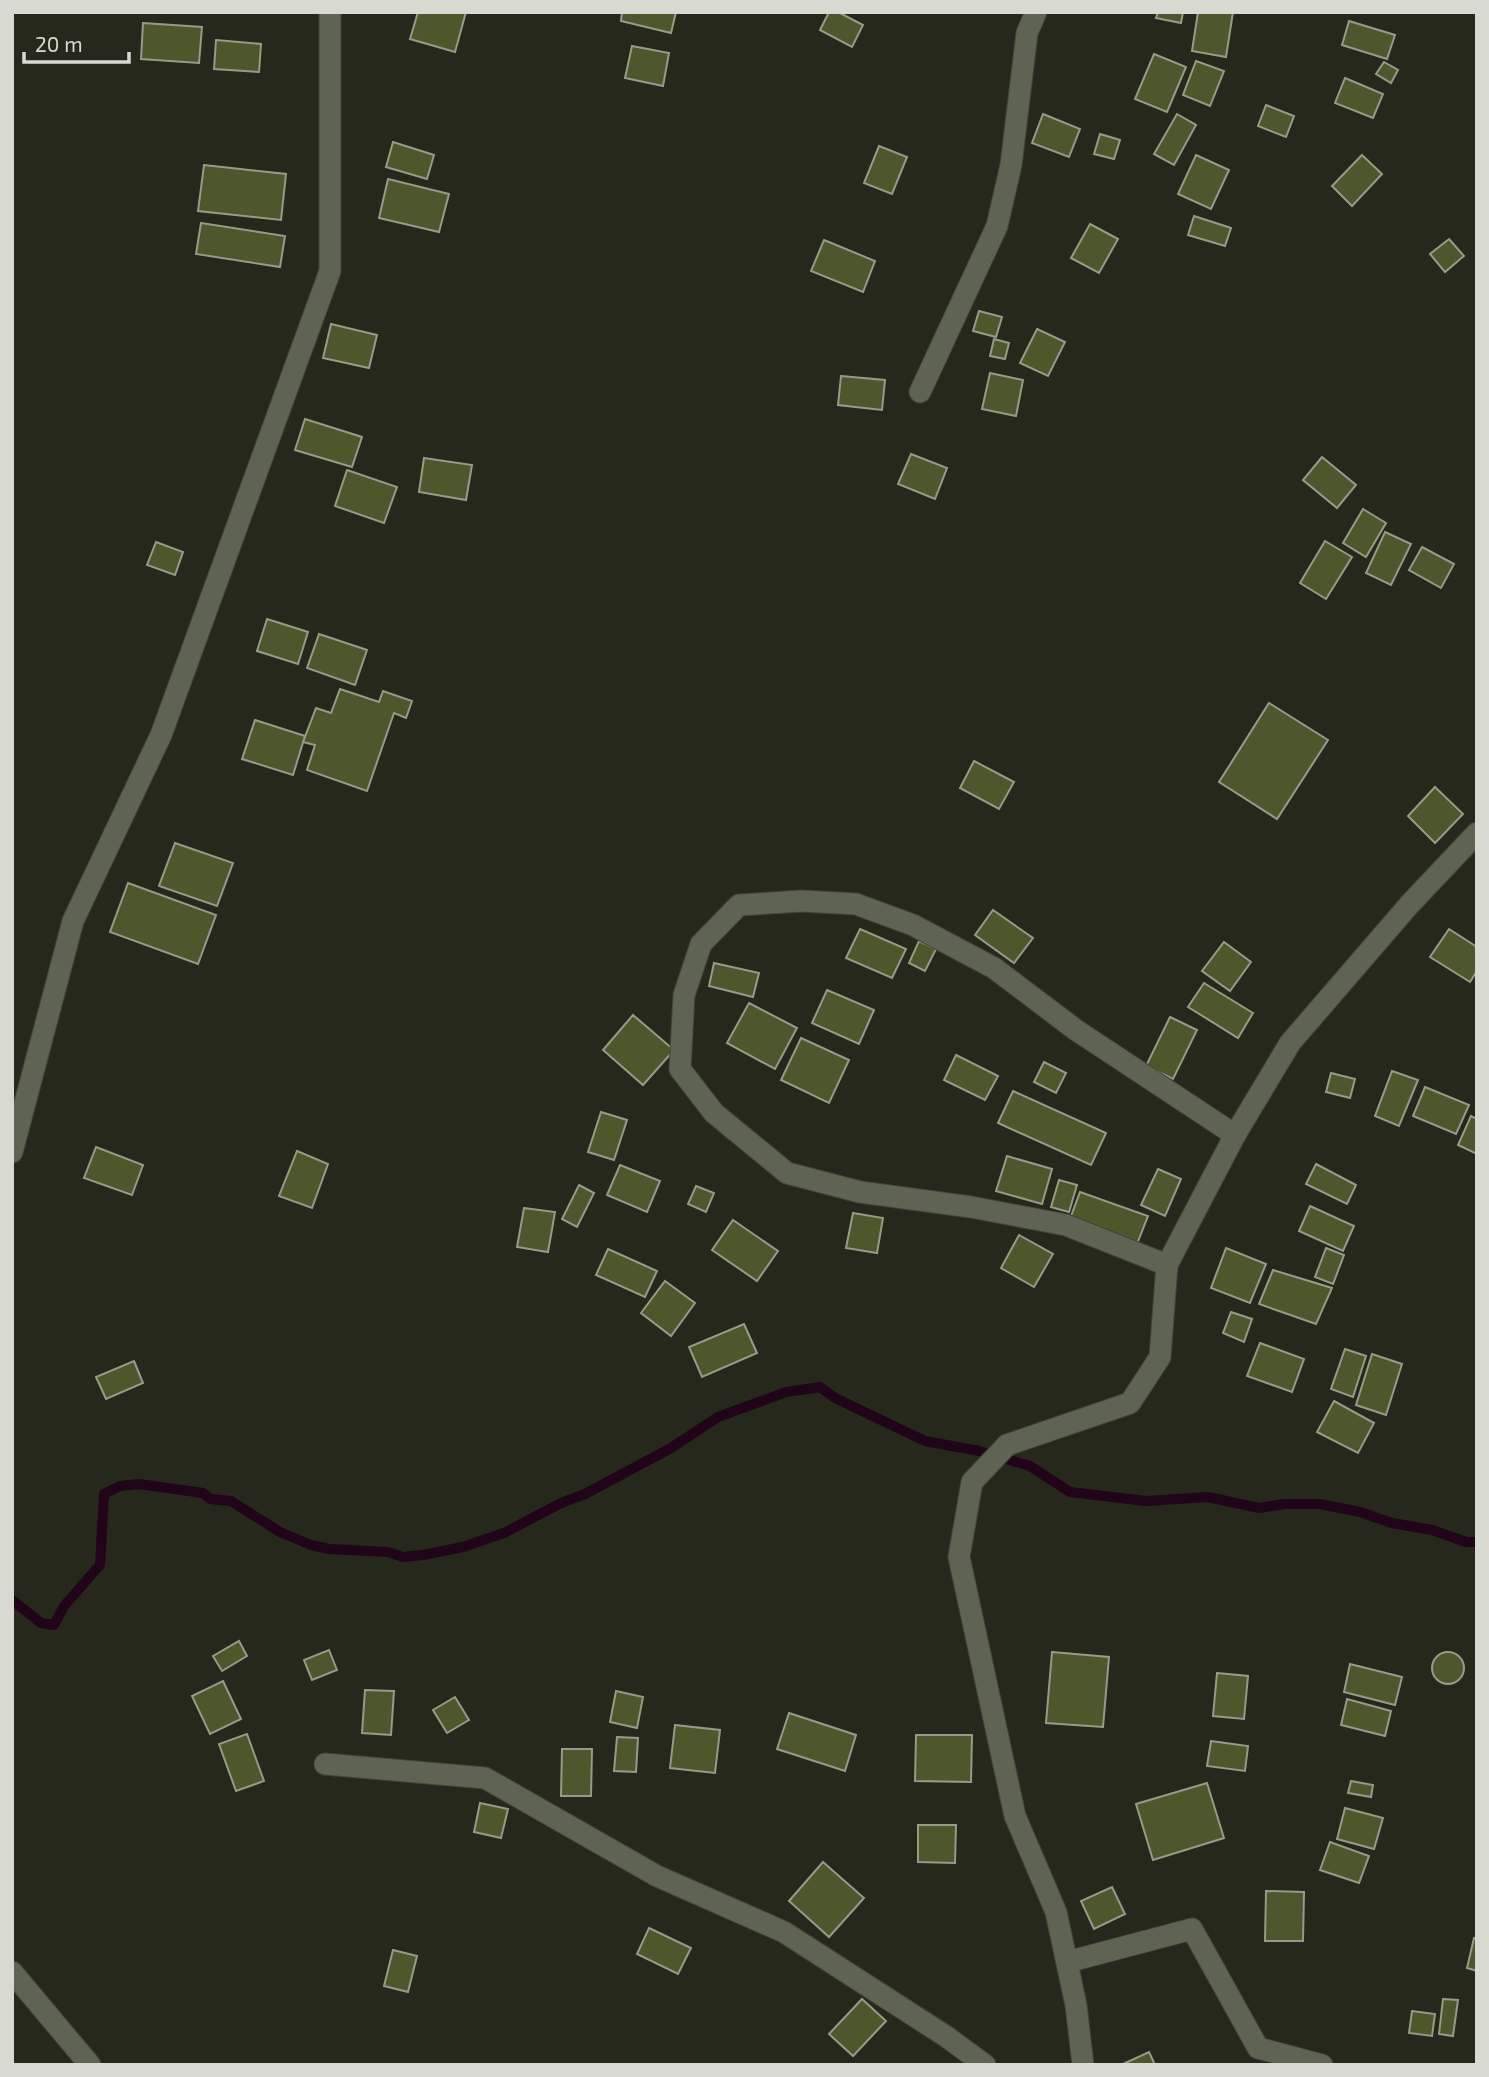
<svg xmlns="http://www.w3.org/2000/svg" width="1489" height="2077" font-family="'Exo 2',sans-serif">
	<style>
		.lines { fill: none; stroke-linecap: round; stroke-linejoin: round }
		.stream { stroke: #21031a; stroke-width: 10 }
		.building { fill: #4d572b; stroke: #969b89; stroke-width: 2 }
		.street-casing { stroke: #43453a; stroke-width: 23 }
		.street { stroke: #5e6352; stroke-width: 21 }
	</style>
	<rect width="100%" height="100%" fill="#25281a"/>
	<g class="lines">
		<path class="stream" d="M 12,1600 L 41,1623 L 54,1625 L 64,1606 L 100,1565 L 104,1494 L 120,1486 L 139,1484 L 203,1493 L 210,1499 L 231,1501 L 280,1532 L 311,1545 L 329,1549 L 388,1552 L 403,1557 L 423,1555 L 463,1547 L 504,1533 L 561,1503 L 585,1494 L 671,1448 L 718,1417 L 786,1392 L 820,1387 L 835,1398 L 925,1441 L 979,1451 L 1030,1466 L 1070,1492 L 1146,1501 L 1208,1497 L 1259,1508 L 1284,1504 L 1320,1504 L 1360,1512 L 1392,1523 L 1432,1530 L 1466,1542 L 1477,1542"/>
	</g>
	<g class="building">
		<path d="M 418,12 L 466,12 L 455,52 L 410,39 Z"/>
		<path d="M 622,12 L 676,12 L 671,33 L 621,21 Z"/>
		<path d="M 829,12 L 838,12 L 863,25 L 852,47 L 820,30 Z"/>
		<path d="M 1158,12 L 1183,12 L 1181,23 L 1156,18 Z"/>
		<path d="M 1198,12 L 1233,12 L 1226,57 L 1192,51 Z"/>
		<path d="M 1349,21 L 1395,35 L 1387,59 L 1342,45 Z"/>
		<path d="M 143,23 L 202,27 L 199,63 L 141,59 Z"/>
		<path d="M 216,40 L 261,44 L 259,72 L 214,69 Z"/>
		<path d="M 632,46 L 669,53 L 663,86 L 625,78 Z"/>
		<path d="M 1154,54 L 1186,67 L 1167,112 L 1135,99 Z"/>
		<path d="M 1196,61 L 1224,71 L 1210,106 L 1183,95 Z"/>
		<path d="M 1384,62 L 1398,70 L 1391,83 L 1376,74 Z"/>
		<path d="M 1345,78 L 1383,94 L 1373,118 L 1335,103 Z"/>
		<path d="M 1266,105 L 1294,116 L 1286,137 L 1258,126 Z"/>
		<path d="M 1043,114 L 1080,129 L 1069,157 L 1032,143 Z"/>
		<path d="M 1177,114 L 1196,125 L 1174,165 L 1154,154 Z"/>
		<path d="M 1100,134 L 1120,140 L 1114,159 L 1094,154 Z"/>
		<path d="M 393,142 L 434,155 L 427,179 L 386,167 Z"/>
		<path d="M 879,146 L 907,157 L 892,194 L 864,183 Z"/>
		<path d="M 1196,155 L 1229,170 L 1211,209 L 1178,194 Z"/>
		<path d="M 1362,155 L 1382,174 L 1352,206 L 1332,186 Z"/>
		<path d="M 204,165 L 286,174 L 281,220 L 198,211 Z"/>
		<path d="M 388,179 L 449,194 L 439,232 L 379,218 Z"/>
		<path d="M 1194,216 L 1231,228 L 1225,246 L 1188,235 Z"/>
		<path d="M 201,223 L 285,236 L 280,267 L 196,254 Z"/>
		<path d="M 1090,224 L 1118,239 L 1099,273 L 1071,258 Z"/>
		<path d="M 1449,239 L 1464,256 L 1445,272 L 1430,254 Z"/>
		<path d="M 824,240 L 875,261 L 863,292 L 811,271 Z"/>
		<path d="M 979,311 L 1002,317 L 996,337 L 973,331 Z"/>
		<path d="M 331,324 L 377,335 L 369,368 L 323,358 Z"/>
		<path d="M 1037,329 L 1065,342 L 1048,376 L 1020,363 Z"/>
		<path d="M 994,339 L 1009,343 L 1005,359 L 990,356 Z"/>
		<path d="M 990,373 L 1023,380 L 1016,416 L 982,409 Z"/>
		<path d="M 841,376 L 885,380 L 882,410 L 838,405 Z"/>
		<path d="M 305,419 L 362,437 L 352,467 L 295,450 Z"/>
		<path d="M 911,454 L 947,468 L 935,499 L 898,484 Z"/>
		<path d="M 1322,457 L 1356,485 L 1337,508 L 1303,480 Z"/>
		<path d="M 424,458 L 472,465 L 466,500 L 419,492 Z"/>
		<path d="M 347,470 L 397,487 L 384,523 L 335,506 Z"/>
		<path d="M 1363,509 L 1386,523 L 1366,557 L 1343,543 Z"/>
		<path d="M 1385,532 L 1411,544 L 1391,585 L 1366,573 Z"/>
		<path d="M 1325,541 L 1352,557 L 1326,599 L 1300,583 Z"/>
		<path d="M 156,542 L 183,552 L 175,575 L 147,565 Z"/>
		<path d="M 1422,547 L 1454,564 L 1441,588 L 1409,570 Z"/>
		<path d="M 267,619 L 308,632 L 298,664 L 257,651 Z"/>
		<path d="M 319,634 L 367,650 L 355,685 L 307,668 Z"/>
		<path d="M 340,689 L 379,702 L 383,691 L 412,701 L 406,718 L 394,713 L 367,791 L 307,770 L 315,745 L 303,742 L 316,708 L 331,713 Z"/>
		<path d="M 1269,703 L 1328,740 L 1277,819 L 1219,782 Z"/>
		<path d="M 255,720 L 305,736 L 293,775 L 242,759 Z"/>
		<path d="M 974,761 L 1014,782 L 999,809 L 960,788 Z"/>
		<path d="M 1435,787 L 1463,814 L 1435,843 L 1408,816 Z"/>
		<path d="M 175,843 L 233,863 L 217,906 L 159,886 Z"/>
		<path d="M 128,883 L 216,915 L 198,964 L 110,932 Z"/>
		<path d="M 993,910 L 1033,938 L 1014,963 L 975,935 Z"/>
		<path d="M 860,929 L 906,949 L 892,978 L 846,958 Z"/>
		<path d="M 1449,929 L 1477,947 L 1477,971 L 1470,982 L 1430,957 Z"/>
		<path d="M 919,941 L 936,949 L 925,971 L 909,963 Z"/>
		<path d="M 1224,942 L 1251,962 L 1230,991 L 1202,971 Z"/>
		<path d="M 714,963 L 759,973 L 753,997 L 709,986 Z"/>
		<path d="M 1204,983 L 1253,1013 L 1238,1038 L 1188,1007 Z"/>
		<path d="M 827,990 L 874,1010 L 859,1044 L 812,1023 Z"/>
		<path d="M 749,1003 L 797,1028 L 775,1069 L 727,1043 Z"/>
		<path d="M 633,1015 L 674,1050 L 643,1085 L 603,1050 Z"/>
		<path d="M 1170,1017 L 1197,1030 L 1173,1079 L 1146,1066 Z"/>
		<path d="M 801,1038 L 849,1060 L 829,1103 L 781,1080 Z"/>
		<path d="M 956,1055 L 998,1076 L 985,1100 L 944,1080 Z"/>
		<path d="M 1044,1062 L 1066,1073 L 1056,1093 L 1034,1082 Z"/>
		<path d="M 1392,1071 L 1418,1080 L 1399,1126 L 1375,1116 Z"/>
		<path d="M 1331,1073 L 1355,1079 L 1350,1098 L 1326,1092 Z"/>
		<path d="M 1425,1087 L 1469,1105 L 1456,1134 L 1413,1116 Z"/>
		<path d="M 1013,1091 L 1106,1133 L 1091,1165 L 998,1123 Z"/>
		<path d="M 601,1112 L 627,1120 L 614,1160 L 588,1152 Z"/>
		<path d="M 1471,1116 L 1477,1119 L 1477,1154 L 1458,1145 Z"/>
		<path d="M 96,1147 L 143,1165 L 132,1195 L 84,1178 Z"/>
		<path d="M 297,1151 L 328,1164 L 312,1208 L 279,1196 Z"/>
		<path d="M 1007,1156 L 1052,1169 L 1042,1204 L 996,1191 Z"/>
		<path d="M 1316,1164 L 1356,1185 L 1347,1204 L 1306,1184 Z"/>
		<path d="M 620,1165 L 660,1181 L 647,1212 L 607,1195 Z"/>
		<path d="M 1158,1169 L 1181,1179 L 1165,1216 L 1141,1205 Z"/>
		<path d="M 1059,1180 L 1077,1185 L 1069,1212 L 1051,1207 Z"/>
		<path d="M 579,1185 L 594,1193 L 577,1227 L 562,1219 Z"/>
		<path d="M 696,1186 L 714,1193 L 706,1212 L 688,1204 Z"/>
		<path d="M 1080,1192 L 1148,1216 L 1137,1244 L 1070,1219 Z"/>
		<path d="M 1310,1206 L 1354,1226 L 1343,1251 L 1299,1231 Z"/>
		<path d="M 524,1208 L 555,1212 L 548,1252 L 517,1247 Z"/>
		<path d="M 853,1213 L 883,1218 L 877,1253 L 846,1248 Z"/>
		<path d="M 733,1220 L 778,1251 L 757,1281 L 712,1250 Z"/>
		<path d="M 1019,1235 L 1053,1254 L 1034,1287 L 1001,1268 Z"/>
		<path d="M 1226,1248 L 1266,1264 L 1250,1303 L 1211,1288 Z"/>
		<path d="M 1326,1248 L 1344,1255 L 1333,1284 L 1315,1277 Z"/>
		<path d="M 608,1249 L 657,1271 L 645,1297 L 596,1275 Z"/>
		<path d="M 1273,1270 L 1332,1288 L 1316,1324 L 1259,1304 Z"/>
		<path d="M 665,1281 L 695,1303 L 671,1336 L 641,1313 Z"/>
		<path d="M 1231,1312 L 1252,1319 L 1244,1342 L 1223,1333 Z"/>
		<path d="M 744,1324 L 757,1353 L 702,1377 L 689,1347 Z"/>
		<path d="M 1260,1343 L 1304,1359 L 1292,1392 L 1247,1376 Z"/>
		<path d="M 1345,1349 L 1366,1356 L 1353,1397 L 1331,1389 Z"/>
		<path d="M 1372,1354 L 1402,1364 L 1386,1415 L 1356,1405 Z"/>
		<path d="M 134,1361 L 143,1383 L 106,1399 L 96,1377 Z"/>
		<path d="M 1334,1401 L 1374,1423 L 1358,1453 L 1317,1432 Z"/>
		<path d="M 239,1641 L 247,1656 L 222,1671 L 213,1656 Z"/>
		<path d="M 329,1650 L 337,1670 L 312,1680 L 304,1660 Z"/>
		<circle cx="1448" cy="1668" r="16"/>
		<path d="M 1052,1652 L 1109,1657 L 1103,1727 L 1046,1723 Z"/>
		<path d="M 1350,1664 L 1402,1677 L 1395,1705 L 1344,1692 Z"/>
		<path d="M 1217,1673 L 1248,1676 L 1244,1719 L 1213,1716 Z"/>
		<path d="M 223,1681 L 241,1719 L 210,1734 L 192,1696 Z"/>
		<path d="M 365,1690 L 394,1691 L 391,1735 L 362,1733 Z"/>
		<path d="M 616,1691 L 643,1697 L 637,1728 L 610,1722 Z"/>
		<path d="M 455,1697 L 469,1720 L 447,1733 L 433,1710 Z"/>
		<path d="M 1347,1699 L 1391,1711 L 1385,1736 L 1341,1725 Z"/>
		<path d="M 789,1713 L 856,1735 L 845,1771 L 777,1749 Z"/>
		<path d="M 675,1725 L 720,1730 L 715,1773 L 670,1768 Z"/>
		<path d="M 247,1734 L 264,1781 L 236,1791 L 219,1744 Z"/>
		<path d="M 916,1735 L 972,1735 L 971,1782 L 915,1781 Z"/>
		<path d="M 617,1737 L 638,1738 L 636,1772 L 614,1771 Z"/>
		<path d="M 1211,1741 L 1248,1746 L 1245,1771 L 1207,1766 Z"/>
		<path d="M 562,1749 L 592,1749 L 591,1796 L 561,1796 Z"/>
		<path d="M 1351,1781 L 1373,1785 L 1371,1797 L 1348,1793 Z"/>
		<path d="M 1207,1783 L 1224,1838 L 1153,1860 L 1136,1804 Z"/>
		<path d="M 480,1803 L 508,1809 L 501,1838 L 474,1832 Z"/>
		<path d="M 1345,1808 L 1383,1818 L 1374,1849 L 1337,1839 Z"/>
		<path d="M 918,1825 L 956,1825 L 955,1863 L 918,1862 Z"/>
		<path d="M 1330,1842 L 1369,1856 L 1359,1883 L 1320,1870 Z"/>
		<path d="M 823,1862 L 864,1898 L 829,1937 L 789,1901 Z"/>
		<path d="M 1112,1887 L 1125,1914 L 1094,1929 L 1081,1901 Z"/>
		<path d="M 1266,1891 L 1304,1892 L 1303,1941 L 1265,1941 Z"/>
		<path d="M 649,1928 L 691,1948 L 678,1974 L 637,1954 Z"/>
		<path d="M 1474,1938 L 1477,1939 L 1477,1971 L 1467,1968 Z"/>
		<path d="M 393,1950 L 417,1956 L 408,1992 L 384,1986 Z"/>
		<path d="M 862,1999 L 886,2021 L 853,2056 L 829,2034 Z"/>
		<path d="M 1443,1999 L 1458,2000 L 1453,2036 L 1439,2034 Z"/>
		<path d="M 1412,2011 L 1435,2014 L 1432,2036 L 1409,2033 Z"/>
		<path d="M 1149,2052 L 1155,2065 L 1121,2065 Z"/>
	</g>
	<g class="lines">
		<defs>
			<g id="street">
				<path d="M 920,392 L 997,226 L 1011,165 L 1027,33 L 1036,12"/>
				<path d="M 12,1152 L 73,921 L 161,735 L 330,271 L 330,12"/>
				<path d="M 1167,1265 L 1066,1225 L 971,1207 L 860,1192 L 787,1173 L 714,1113 L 680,1069 L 684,995 L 701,944 L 739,905 L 802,901 L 856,904 L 913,925 L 994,968 L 1076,1030 L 1235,1135"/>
				<path d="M 325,1764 L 485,1778 L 657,1876 L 784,1932 L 947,2037 L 985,2065"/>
				<path d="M 1067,1962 L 1192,1929 L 1258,2048 L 1322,2065"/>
				<path d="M 12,1972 L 90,2065"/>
				<path d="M 1083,2065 L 1076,2005 L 1056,1912 L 1015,1816 L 959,1557 L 972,1482 L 1007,1445 L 1130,1403 L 1160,1357 L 1167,1265 L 1235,1135 L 1290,1043 L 1409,905 L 1477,833"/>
			</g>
		</defs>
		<use href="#street" class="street-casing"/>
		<use href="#street" class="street"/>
	</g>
	<rect width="1489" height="2077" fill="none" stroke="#d8dad1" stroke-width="28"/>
	<path d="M24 52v10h105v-10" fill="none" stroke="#d8dad1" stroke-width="3.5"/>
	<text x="35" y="52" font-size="21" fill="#d8dad1" stroke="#25281a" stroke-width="5" paint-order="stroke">20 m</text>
</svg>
